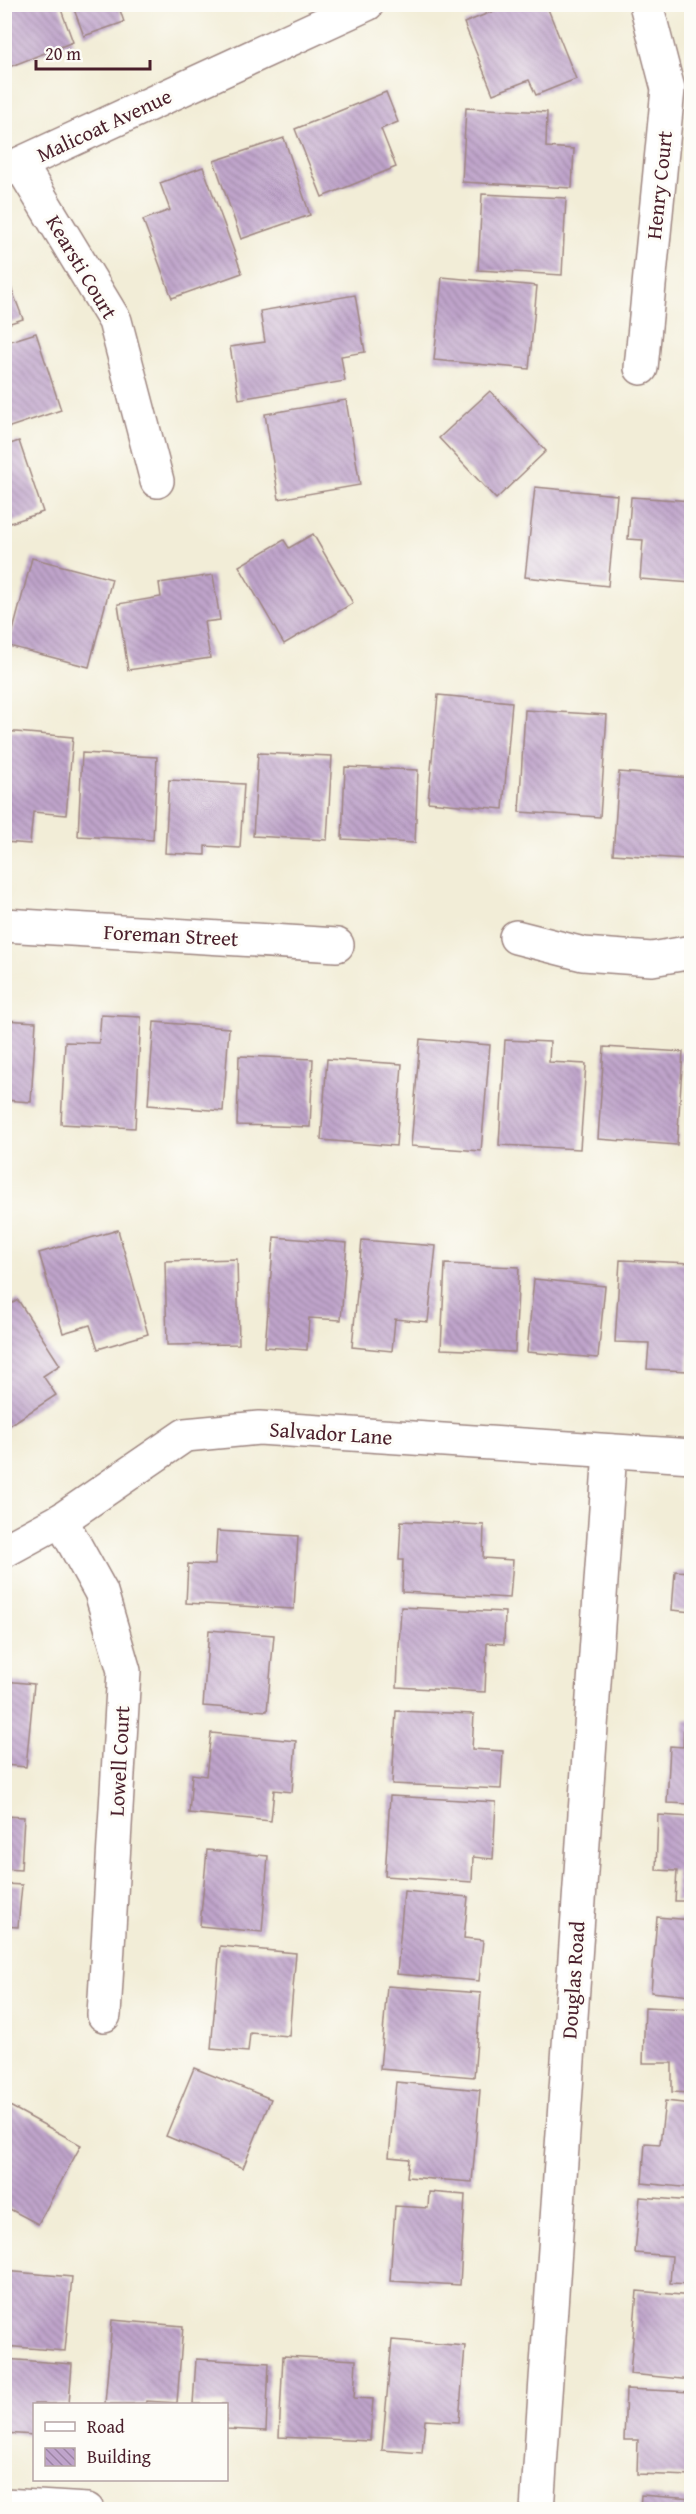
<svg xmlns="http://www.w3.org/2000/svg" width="696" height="2514" font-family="'Gentium Book Plus',serif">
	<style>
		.building { fill: url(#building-back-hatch) }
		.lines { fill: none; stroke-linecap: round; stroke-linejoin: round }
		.minor-casing { stroke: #9e8681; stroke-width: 36 }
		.minor { stroke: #fff; stroke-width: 33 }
		.labels { text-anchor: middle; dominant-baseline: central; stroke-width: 6; stroke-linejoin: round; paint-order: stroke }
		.street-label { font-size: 21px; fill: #4a1f2b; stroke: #fdfcf7 }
	</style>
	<defs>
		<pattern id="building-back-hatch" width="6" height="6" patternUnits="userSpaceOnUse" patternTransform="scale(1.5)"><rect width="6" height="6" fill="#bfa4cb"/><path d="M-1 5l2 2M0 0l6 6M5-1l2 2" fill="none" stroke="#9d85a5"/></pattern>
	</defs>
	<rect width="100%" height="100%" fill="#fdfcf7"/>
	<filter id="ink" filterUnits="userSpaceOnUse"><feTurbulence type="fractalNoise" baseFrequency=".0167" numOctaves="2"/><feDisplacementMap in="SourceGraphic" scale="12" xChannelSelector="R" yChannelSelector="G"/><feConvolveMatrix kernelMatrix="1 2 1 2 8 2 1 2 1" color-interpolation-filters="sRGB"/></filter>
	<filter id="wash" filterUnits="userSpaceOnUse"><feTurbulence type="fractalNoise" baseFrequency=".008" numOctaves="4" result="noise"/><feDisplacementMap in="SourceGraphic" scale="24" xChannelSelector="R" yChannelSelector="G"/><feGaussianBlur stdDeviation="1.35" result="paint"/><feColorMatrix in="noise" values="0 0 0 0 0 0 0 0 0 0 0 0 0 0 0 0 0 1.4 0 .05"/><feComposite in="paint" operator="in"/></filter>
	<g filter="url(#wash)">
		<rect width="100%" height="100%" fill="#f2edd7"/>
		<g id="blocks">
			<g class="building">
				<path d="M 4,4 L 59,4 L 73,42 L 4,69 Z"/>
				<path d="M 72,4 L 118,4 L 124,22 L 84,36 Z"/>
				<path d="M 511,4 L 546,4 L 576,79 L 536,95 L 529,80 L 493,94 L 464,23 Z"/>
				<path d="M 386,92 L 398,122 L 381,129 L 396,167 L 322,197 L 295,129 Z"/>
				<path d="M 466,108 L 547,112 L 546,147 L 574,149 L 572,188 L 462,182 Z"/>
				<path d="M 284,138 L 310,215 L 241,239 L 214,161 Z"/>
				<path d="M 203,167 L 242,273 L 172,298 L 143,220 L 170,210 L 160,183 Z"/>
				<path d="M 482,194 L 566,198 L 562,275 L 478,270 Z"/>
				<path d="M 4,269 L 23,319 L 4,325 Z"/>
				<path d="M 442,277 L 537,286 L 529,369 L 434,360 Z"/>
				<path d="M 355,295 L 365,352 L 341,356 L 345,381 L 239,399 L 230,347 L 265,342 L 260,311 Z"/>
				<path d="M 36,333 L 61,410 L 4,429 L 4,343 Z"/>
				<path d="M 490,391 L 546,451 L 496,499 L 439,438 Z"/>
				<path d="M 346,400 L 360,485 L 279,499 L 265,414 Z"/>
				<path d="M 19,441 L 43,512 L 4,525 L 4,446 Z"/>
				<path d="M 535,487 L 617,495 L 608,586 L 525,577 Z"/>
				<path d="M 631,497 L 692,501 L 692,583 L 640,579 L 643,540 L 628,539 Z"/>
				<path d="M 313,534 L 353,603 L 284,644 L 239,566 L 284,540 L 289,548 Z"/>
				<path d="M 32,558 L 112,579 L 89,667 L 9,646 Z"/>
				<path d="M 213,575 L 220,620 L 204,622 L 210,658 L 128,670 L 118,604 L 161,597 L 159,583 Z"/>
				<path d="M 438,695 L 512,702 L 503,809 L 428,802 Z"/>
				<path d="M 525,710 L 607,715 L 600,817 L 519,812 Z"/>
				<path d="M 4,731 L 73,737 L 66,815 L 33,812 L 30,844 L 4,842 Z"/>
				<path d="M 82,753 L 157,757 L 153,840 L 78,836 Z"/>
				<path d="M 258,753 L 332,756 L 327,840 L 253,836 Z"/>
				<path d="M 345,767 L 418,770 L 415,843 L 342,839 Z"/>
				<path d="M 619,772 L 691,778 L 685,859 L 613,854 Z"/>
				<path d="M 169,780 L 244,784 L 240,848 L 205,846 L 205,855 L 165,853 Z"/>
				<path d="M 101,1015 L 141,1017 L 135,1128 L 61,1124 L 65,1042 L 99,1043 Z"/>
				<path d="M 4,1020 L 36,1022 L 31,1102 L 4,1100 Z"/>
				<path d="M 154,1022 L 229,1028 L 223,1111 L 148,1105 Z"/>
				<path d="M 420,1039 L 490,1045 L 481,1151 L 411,1146 Z"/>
				<path d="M 505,1040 L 550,1042 L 549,1062 L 586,1064 L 580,1149 L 499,1145 Z"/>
				<path d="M 604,1047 L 683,1052 L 677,1145 L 598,1139 Z"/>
				<path d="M 239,1056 L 313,1059 L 310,1127 L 237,1125 Z"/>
				<path d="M 327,1059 L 402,1064 L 396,1146 L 321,1140 Z"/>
				<path d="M 118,1230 L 148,1334 L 98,1349 L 90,1325 L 63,1333 L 39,1253 Z"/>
				<path d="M 274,1237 L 347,1243 L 341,1320 L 309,1318 L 307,1350 L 265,1347 Z"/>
				<path d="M 362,1240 L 436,1246 L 428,1322 L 395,1319 L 392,1351 L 352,1347 Z"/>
				<path d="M 237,1259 L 239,1344 L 167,1345 L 165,1261 Z"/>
				<path d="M 620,1260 L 692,1263 L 688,1371 L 647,1369 L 649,1343 L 615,1342 Z"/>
				<path d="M 445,1264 L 519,1267 L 515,1352 L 441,1349 Z"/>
				<path d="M 534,1279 L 605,1286 L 598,1358 L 527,1352 Z"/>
				<path d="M 18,1300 L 60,1365 L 43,1376 L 56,1395 L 4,1429 L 4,1308 Z"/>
				<path d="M 401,1521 L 484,1525 L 483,1558 L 513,1560 L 510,1598 L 402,1592 L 403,1560 L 399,1560 Z"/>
				<path d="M 217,1531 L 298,1536 L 294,1609 L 186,1603 L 188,1564 L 215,1565 Z"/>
				<path d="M 675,1571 L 692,1572 L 692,1612 L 672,1610 Z"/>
				<path d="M 401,1607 L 505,1612 L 504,1644 L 487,1643 L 485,1692 L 397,1687 Z"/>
				<path d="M 209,1630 L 274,1635 L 267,1711 L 203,1706 Z"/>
				<path d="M 5,1681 L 34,1684 L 26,1767 L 5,1765 Z"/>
				<path d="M 396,1711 L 474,1714 L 472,1749 L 503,1751 L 501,1789 L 392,1784 Z"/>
				<path d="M 684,1720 L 692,1720 L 692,1804 L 667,1803 L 670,1746 L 683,1747 Z"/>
				<path d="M 211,1733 L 296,1741 L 292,1792 L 274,1790 L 271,1821 L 189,1813 L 192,1774 L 206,1776 Z"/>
				<path d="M 390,1796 L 496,1802 L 493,1859 L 473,1857 L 472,1882 L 385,1876 Z"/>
				<path d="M 658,1815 L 692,1817 L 692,1901 L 675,1901 L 677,1871 L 656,1870 Z"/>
				<path d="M 4,1816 L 24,1817 L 21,1870 L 4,1869 Z"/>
				<path d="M 207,1850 L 268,1856 L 262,1932 L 200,1926 Z"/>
				<path d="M 5,1884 L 22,1885 L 18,1927 L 5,1926 Z"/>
				<path d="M 404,1891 L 468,1897 L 464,1938 L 483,1940 L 479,1981 L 397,1974 Z"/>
				<path d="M 657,1917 L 692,1920 L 692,1996 L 651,1992 Z"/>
				<path d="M 220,1946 L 296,1953 L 289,2036 L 250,2033 L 248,2052 L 211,2049 Z"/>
				<path d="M 387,1986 L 481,1993 L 474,2077 L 380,2069 Z"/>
				<path d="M 645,2007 L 692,2009 L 692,2093 L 672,2092 L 672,2063 L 643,2063 Z"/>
				<path d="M 194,2068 L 271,2099 L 243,2168 L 166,2136 Z"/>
				<path d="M 396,2082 L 480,2090 L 472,2182 L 407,2177 L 409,2159 L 389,2157 Z"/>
				<path d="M 665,2101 L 692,2104 L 692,2188 L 642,2183 L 645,2143 L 660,2144 Z"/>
				<path d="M 8,2105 L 81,2145 L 38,2224 L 4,2206 L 4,2113 Z"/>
				<path d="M 429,2192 L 465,2195 L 460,2285 L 390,2281 L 395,2206 L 428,2208 Z"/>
				<path d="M 640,2197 L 692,2201 L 692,2284 L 670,2283 L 672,2256 L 635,2253 Z"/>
				<path d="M 4,2271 L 72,2277 L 65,2351 L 4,2346 Z"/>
				<path d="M 637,2291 L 692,2296 L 692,2380 L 630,2374 Z"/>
				<path d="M 112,2320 L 183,2326 L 177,2403 L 146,2401 L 145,2404 L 105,2404 Z"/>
				<path d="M 392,2340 L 465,2346 L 459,2422 L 425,2420 L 422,2453 L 382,2450 Z"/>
				<path d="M 283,2356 L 356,2360 L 354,2398 L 373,2399 L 370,2441 L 279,2437 Z"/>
				<path d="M 4,2359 L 72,2364 L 69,2404 L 34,2404 L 34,2435 L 4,2433 Z"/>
				<path d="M 196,2359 L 269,2363 L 266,2431 L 226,2429 L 226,2404 L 193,2404 Z"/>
				<path d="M 626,2389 L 692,2392 L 692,2476 L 637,2474 L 638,2440 L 624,2440 Z"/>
				<path d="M 641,2495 L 692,2499 L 692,2510 L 640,2510 Z"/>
			</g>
		</g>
	</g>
	<g filter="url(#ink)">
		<use href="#blocks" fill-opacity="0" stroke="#9e8681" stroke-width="1.5"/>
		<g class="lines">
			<defs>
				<g id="minor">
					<path d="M 20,164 L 115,321 L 157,481"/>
					<path d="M 4,171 L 367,4"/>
					<path d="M 641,368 L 668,89 L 646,4"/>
					<path d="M 4,925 L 337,945"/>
					<path d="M 516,937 L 583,954 L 652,959 L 692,952"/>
					<path d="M 61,1520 L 101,1592 L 124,1671 L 104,2015"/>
					<path d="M 4,1551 L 61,1520 L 185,1435 L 259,1428 L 692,1456"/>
					<path d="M 4,2505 L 87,2510"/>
					<path d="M 537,2510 L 610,1451"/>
				</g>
			</defs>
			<use href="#minor" class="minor-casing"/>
			<use href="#minor" class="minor"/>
		</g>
	</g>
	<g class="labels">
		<g class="street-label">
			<text transform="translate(104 125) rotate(-25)">Malicoat Avenue</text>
			<text transform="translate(659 185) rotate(-84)">Henry Court</text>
			<text transform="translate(82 267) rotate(59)">Kearsti Court</text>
			<text transform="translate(171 935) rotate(3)">Foreman Street</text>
			<text transform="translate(331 1433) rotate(4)">Salvador Lane</text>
			<text transform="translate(119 1761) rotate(-87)">Lowell Court</text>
			<text transform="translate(573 1980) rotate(-86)">Douglas Road</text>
		</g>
	</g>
	<rect width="696" height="2514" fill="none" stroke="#fdfcf7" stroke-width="24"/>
	<rect x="33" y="2403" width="195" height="78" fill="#fdfcf7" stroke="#b5a4a5" stroke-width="1.5"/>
	<rect x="45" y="2422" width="30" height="9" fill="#ffffff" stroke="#b5a4a5" stroke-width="1.5"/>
	<text x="87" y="2433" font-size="18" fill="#4a1f2b">Road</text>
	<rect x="45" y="2448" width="30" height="18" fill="url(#building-back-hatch)" stroke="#b5a4a5" stroke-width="1.5"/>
	<text x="87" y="2463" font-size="18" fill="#4a1f2b">Building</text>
	<path d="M36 60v9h114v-9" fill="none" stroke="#4a1f2b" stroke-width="3"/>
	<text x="45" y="60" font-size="18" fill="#4a1f2b" stroke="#fdfcf7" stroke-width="4.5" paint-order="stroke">20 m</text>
</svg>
